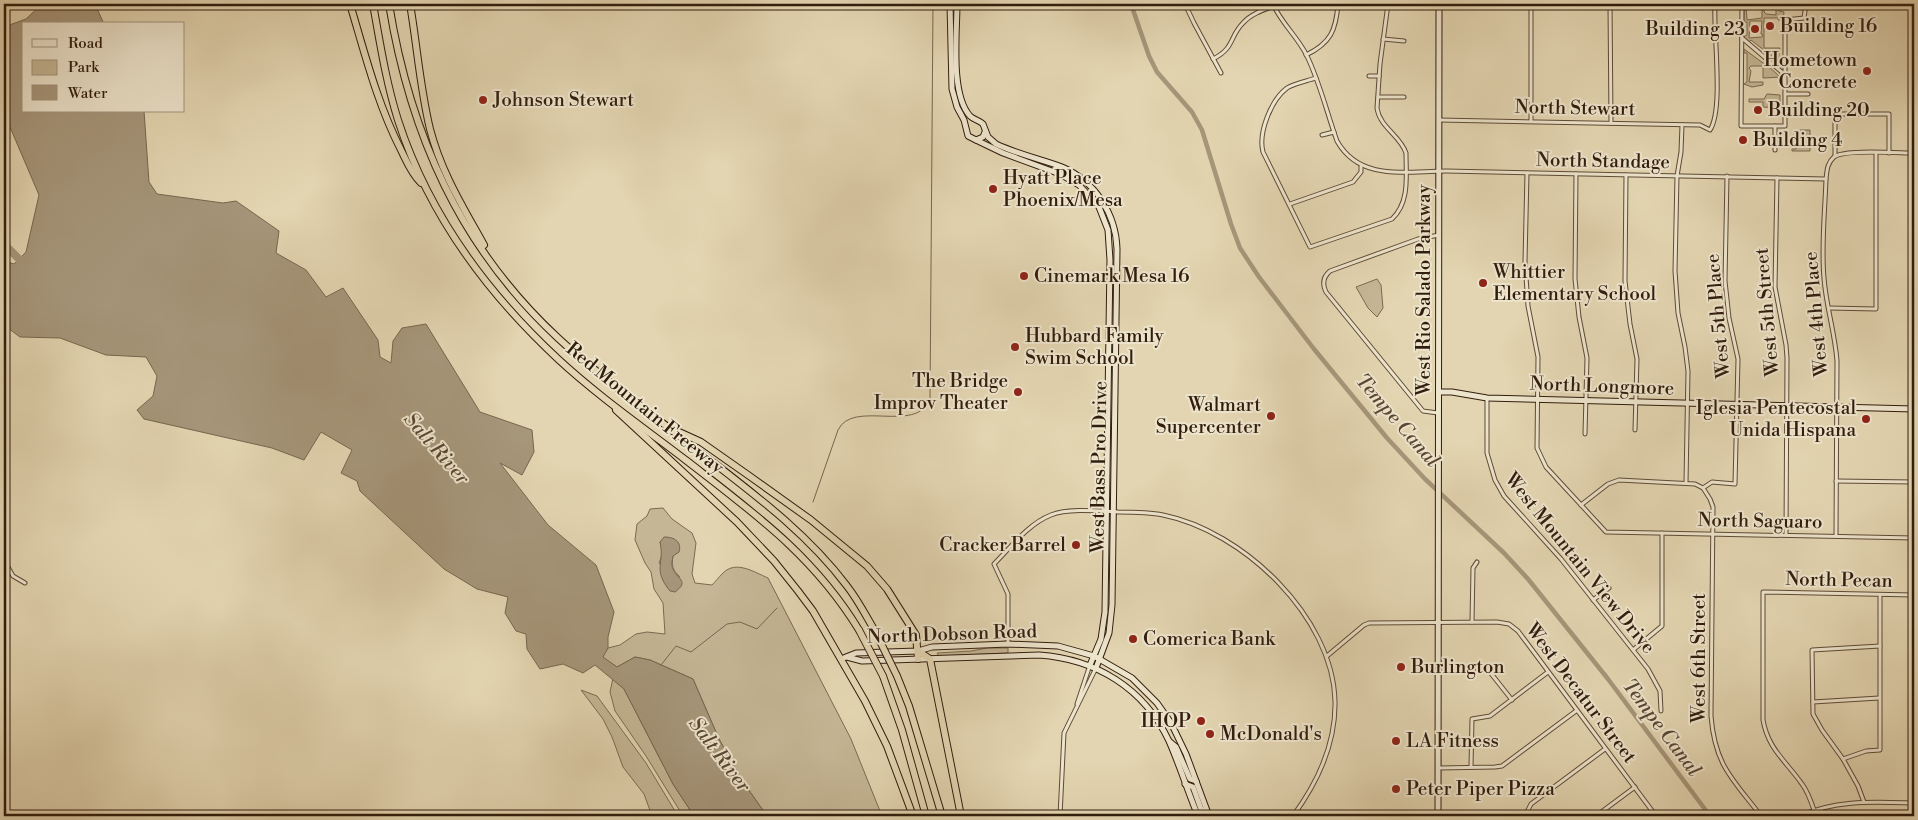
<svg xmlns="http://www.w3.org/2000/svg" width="1918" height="820" font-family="'Libre Bodoni',serif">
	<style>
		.green { fill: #c5b695; stroke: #7b6a52; fill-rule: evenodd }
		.water { fill: #a6967a; stroke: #77664f }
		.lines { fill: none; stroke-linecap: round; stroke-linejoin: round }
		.stream { stroke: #77664f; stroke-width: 1 }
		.canal { stroke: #a6967a; stroke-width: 4.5 }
		.river { stroke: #a6967a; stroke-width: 8 }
		.street-casing { stroke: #5e4b37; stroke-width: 5 }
		.secondary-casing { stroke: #311d0e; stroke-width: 7 }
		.highway-casing { stroke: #311d0e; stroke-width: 8 }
		.street { stroke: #ede4cc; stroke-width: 3 }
		.secondary { stroke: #ede4cc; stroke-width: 5 }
		.highway { stroke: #e3d5b1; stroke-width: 6 }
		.highway-bridge-casing { stroke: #311d0e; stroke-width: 8; stroke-linecap: butt }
		.highway-bridge { stroke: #e3d5b1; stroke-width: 6 }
		.poi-dot { fill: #8f2418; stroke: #ede4cc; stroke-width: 2 }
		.labels { text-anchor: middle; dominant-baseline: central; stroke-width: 4; stroke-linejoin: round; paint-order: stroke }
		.poi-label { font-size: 19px; fill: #311d0e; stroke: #ede4cc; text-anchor: start }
		.street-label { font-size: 19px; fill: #311d0e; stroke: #ede4cc }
		.water-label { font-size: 20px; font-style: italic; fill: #5a4734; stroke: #ede4cc }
	</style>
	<rect width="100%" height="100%" fill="#e3d5b1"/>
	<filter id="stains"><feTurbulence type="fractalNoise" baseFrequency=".004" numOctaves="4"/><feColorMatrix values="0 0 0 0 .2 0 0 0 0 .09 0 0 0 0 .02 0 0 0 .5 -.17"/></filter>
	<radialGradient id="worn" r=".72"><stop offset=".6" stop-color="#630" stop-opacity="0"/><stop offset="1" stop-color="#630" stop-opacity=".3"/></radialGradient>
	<g class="green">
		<path d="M 1744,4 L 1764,4 L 1764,12 L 1766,14 L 1776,15 L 1776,4 L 1778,4 L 1779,11 L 1784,12 L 1783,20 L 1778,20 L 1778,18 L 1764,18 L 1764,48 L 1780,48 L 1778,61 L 1751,40 L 1749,42 L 1744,37 L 1747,35 L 1747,22 L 1744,22 ZM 1759,4 L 1762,4 L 1762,18 L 1747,20 L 1746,6 L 1757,6 ZM 1750,21 L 1762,21 L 1761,34 L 1763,35 L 1762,37 L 1749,38 Z"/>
		<path d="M 1744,49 L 1763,63 L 1765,63 L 1779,76 L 1782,75 L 1783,77 L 1763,78 L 1763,66 L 1751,66 L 1749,68 L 1751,71 L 1749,82 L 1763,82 L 1763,85 L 1752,87 L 1744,84 L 1747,82 L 1747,53 L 1744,53 Z"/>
		<path d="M 1767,94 L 1780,95 L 1780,108 L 1763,107 L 1763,102 L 1749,102 L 1749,99 L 1764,99 Z"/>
		<path d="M 1798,130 L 1810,130 L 1810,151 L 1792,151 L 1792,149 L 1796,149 Z"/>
		<path d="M 1377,279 L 1381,285 L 1383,308 L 1377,317 L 1368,308 L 1356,287 Z"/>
		<path d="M 663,508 L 672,519 L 692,533 L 696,543 L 692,574 L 695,583 L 712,585 C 715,582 719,577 723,573 C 736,560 754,572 768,578 L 851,739 L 882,816 L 767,816 L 741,779 L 719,739 L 693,679 L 650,660 L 635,657 L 617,667 L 602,657 L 608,648 L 620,645 L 636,634 L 647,632 L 665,634 L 663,603 L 654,589 L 651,572 L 645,563 L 635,540 L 637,524 L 647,516 L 650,509 ZM 660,542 L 673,556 C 671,567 673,570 680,577 L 659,563 L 663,553 Z"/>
		<path d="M 987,648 L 1008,648 L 1008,653 L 939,656 L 937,653 L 971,651 Z"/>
		<path d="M 613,678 L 624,689 L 673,784 L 694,816 L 683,816 L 646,756 L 615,711 L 610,692 Z"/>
		<path d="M 581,690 L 597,696 L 646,763 L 678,816 L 652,816 L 644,794 L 623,767 L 612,737 L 603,719 Z"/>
	</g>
	<g class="water">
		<path d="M 42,4 L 95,4 L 104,24 L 24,24 L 24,111 L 144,111 L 149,182 L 157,194 L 223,203 L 236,201 L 279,231 L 276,253 L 306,270 L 326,297 L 343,288 L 378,340 L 380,357 L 391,363 L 393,341 L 402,328 L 426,324 L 480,412 L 532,430 L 534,452 L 522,475 L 500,463 L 548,525 L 596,565 L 614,612 L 608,637 L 608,648 L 603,657 L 617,667 L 635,657 L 650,660 L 693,679 L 719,739 L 741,779 L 767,816 L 694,816 L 673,784 L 624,689 L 595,665 L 583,673 L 563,664 L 540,669 L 527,649 L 526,634 L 516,631 L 505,613 L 508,597 L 477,589 L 444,569 L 360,491 L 357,481 L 341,473 L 352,450 L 321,432 L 304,460 L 272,448 L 144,419 L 137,410 L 153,396 L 157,376 L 146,357 L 106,355 L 60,338 L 20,337 L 4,325 L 4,261 L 14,264 L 26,252 L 39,195 L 4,113 L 4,27 L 26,19 Z"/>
		<path d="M 664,537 C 675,537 682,542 679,552 L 673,556 C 672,561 671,565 673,569 C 677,579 690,581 675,592 L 670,591 C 652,569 665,564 660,542 Z"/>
	</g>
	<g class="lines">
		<g class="stream">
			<path d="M 813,502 L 838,430 C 853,399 915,434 930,400 L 933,4"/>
			<path d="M 661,665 L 676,646 L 691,652 L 727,624 L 740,622 L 757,629 L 777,608"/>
		</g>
		<path class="canal" d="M 1131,4 L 1149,56 L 1157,72 L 1192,112 L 1202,130 L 1231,224 L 1240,248 L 1259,277 L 1314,349 L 1387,438 L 1425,479 L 1504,553 L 1528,579 L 1608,679 L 1710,816"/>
		<path class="river" d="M 4,244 L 25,265"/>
		<defs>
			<g id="street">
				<path d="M 1185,4 L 1194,23 L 1221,73"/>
				<path d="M 1273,4 C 1281,23 1298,37 1307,56 C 1320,83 1327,113 1337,141 C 1360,182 1407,171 1446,171 L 1826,179 C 1827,171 1827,163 1834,157 C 1843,149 1899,153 1914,153"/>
				<path d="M 1610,4 L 1611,123"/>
				<path d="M 1742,4 L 1741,126 L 1785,126 L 1785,20 L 1804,18 L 1806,4"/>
				<path d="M 1742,38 L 1784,74"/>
				<path d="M 1383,39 L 1404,41"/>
				<path d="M 1306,55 C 1331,43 1336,30 1338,4"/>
				<path d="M 1213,59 C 1235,48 1229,37 1243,23 C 1251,14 1263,10 1274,6"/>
				<path d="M 1369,76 L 1379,76"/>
				<path d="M 1316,78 C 1307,81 1295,83 1287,88 C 1271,100 1258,133 1263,152 L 1310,247 L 1392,219 C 1410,202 1406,176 1406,153 C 1400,135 1380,128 1377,108 L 1380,64 L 1388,4"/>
				<path d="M 1785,94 L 1808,94"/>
				<path d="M 1378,97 L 1404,97"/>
				<path d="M 1439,120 L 1700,125 L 1710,130 C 1724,109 1713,32 1715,4"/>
				<path d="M 1531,121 L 1531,4"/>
				<path d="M 1682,125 L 1681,152 L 1677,176 L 1675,271 L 1678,313 L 1685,347 L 1688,371 L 1686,483"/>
				<path d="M 1775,126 L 1775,150"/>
				<path d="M 1322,135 L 1334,132"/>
				<path d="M 1835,156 L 1835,114 L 1889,114 L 1889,153"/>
				<path d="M 1527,173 L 1525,262 L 1528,306 L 1538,357 L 1537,448 L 1546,467 L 1606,532 L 1914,538"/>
				<path d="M 1576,174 L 1575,279 L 1579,317 L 1587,358 L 1585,434"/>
				<path d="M 1626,175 L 1625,281 L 1630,324 L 1637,359 L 1635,430"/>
				<path d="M 1777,178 L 1775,287 L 1786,345 L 1787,358 L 1786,535"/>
				<path d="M 1826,179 C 1825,211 1821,245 1824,278 C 1826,306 1835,333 1837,361 L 1836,536"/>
				<path d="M 1290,204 L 1353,182 L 1361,172 L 1361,166"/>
				<path d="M 1829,308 L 1876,309 L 1876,153"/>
				<path d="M 1487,398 L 1487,453 L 1495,480 L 1504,496 L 1561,559 L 1648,669 L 1660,691 L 1661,711"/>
				<path d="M 1438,413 L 1423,411 L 1326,292 C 1322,284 1323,277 1330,271 L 1418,239 L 1439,235"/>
				<path d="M 1836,481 L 1914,482"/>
				<path d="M 1703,488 L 1710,499 L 1713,507 L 1711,716 C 1715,766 1733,779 1761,816"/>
				<path d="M 1581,505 L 1608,484 L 1619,480 L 1695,484 L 1703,488 L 1712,482 L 1735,484 L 1738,359 L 1729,318 L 1725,281 L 1727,176"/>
				<path d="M 4,560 L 13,576 L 25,583"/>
				<path d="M 1593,600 L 1609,588"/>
				<path d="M 1472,622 L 1473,568 L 1477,562"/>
				<path d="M 1008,644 L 1008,594 L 994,564 C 1011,547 1028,524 1051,515 C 1068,508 1099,511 1118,512 C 1133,512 1149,512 1163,515 C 1243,531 1333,617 1335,701 C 1336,744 1318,782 1293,816"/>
				<path d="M 1633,650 L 1662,626 L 1662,533"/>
				<path d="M 1327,656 L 1364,625 L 1369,623 L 1497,622 L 1509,624 L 1518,631 L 1656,816"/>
				<path d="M 1477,671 L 1484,670 L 1489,671 L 1512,700"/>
				<path d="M 1813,702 L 1879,698"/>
				<path d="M 1077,704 L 1090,665"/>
				<path d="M 1843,759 L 1866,751 L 1880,750 L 1880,595"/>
				<path d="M 1471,767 L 1472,719 L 1490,716 L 1548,672"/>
				<path d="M 1439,768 L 1495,767 L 1502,766 L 1576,711"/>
				<path d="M 1864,802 L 1858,786 L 1843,759 L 1822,730 L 1813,714 L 1812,650 L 1880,646"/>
				<path d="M 1814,810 C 1811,801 1808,792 1802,784 C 1786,761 1768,749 1763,720 L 1763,592 L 1914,595"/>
				<path d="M 1060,816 L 1064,733 L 1096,668"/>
				<path d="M 1525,816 L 1531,804 L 1605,749"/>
				<path d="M 1596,816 L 1635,787"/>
				<path d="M 1800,816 C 1836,799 1876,802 1914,803"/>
			</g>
			<g id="secondary">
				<path d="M 950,4 L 952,89 L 957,107 L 964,120 L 968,136 L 976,140 L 983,137 L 985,132"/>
				<path d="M 957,4 C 957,33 950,94 970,116 C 974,120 979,120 983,124 L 988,137 L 996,144 C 1017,154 1040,159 1062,167 C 1095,181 1116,214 1117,249 L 1112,605 L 1109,633 L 1096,668"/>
				<path d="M 976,140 L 1003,153 L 1060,174 L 1079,185 L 1099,207 L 1108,230 L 1110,260 L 1105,612 L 1101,639 L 1090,665"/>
				<path d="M 1439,392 L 1452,392 L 1487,398 L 1914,409"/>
				<path d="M 847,657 L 862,661 L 1039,655 C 1096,659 1144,688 1169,741 C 1180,766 1188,792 1198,816"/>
				<path d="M 841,659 L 856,653 L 918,651 L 932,647 L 1008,644 L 1058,646 L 1094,656 L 1132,678 L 1157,703 L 1171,723 L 1186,754 L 1209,816"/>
				<path d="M 1170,742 L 1176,747 L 1190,779 L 1196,781"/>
				<path d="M 1185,784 L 1193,787 L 1201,809 L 1207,816"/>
				<path d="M 1438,816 L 1439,4"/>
			</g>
			<g id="highway">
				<path d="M 350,4 C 365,54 377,103 401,150 C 407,162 411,173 421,183"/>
				<path d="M 373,4 C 380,43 386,82 398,120 C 428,213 487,293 558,359 C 598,396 644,428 687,461 C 754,513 814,556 859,630"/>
				<path d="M 389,4 C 410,134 460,247 558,338 C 600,377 647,410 692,446 C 747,489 805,530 847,586 C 858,600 866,616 875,631"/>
				<path d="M 410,4 C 417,45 420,88 430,129 C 441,172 463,207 484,245"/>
				<path d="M 616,410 L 737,522 L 774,561 L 798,591 L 813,611 L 865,701 L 887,746 L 913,816"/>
				<path d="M 679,432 L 701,442 L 748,475 L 811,520 L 867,566 L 887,589 L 916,635 L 918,659"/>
				<path d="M 918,651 L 930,659 L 961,816"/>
				<path d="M 883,676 L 902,730 L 926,816"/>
				<path d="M 897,676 L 909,706 L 942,816"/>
			</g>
		</defs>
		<use href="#street" class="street-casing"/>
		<use href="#secondary" class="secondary-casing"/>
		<use href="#highway" class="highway-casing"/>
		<use href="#street" class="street"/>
		<use href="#secondary" class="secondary"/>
		<use href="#highway" class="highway"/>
		<defs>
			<g id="highway-bridge">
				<path d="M 859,630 L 883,676"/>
				<path d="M 875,631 L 897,676"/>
			</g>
		</defs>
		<use href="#highway-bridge" class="highway-bridge-casing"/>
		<use href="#highway-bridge" class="highway-bridge"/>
	</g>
	<g class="poi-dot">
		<circle cx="1770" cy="26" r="5"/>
		<circle cx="1755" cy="29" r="5"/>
		<circle cx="1867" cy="71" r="5"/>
		<circle cx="483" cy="100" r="5"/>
		<circle cx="1758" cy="110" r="5"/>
		<circle cx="1743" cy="140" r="5"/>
		<circle cx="993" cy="189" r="5"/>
		<circle cx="1024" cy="276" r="5"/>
		<circle cx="1483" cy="283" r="5"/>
		<circle cx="1015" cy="347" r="5"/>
		<circle cx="1018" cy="392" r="5"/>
		<circle cx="1271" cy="416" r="5"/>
		<circle cx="1866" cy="419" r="5"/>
		<circle cx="1076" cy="545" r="5"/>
		<circle cx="1133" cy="639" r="5"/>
		<circle cx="1401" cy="667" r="5"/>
		<circle cx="1201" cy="721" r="5"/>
		<circle cx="1210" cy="734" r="5"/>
		<circle cx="1396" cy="741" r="5"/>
		<circle cx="1396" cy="789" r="5"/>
	</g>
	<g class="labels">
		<g class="poi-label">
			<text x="1780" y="26">Building 16</text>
			<text x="1745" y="29" text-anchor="end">Building 23</text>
			<text x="1857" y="60" text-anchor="end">Hometown<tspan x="1857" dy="22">Concrete</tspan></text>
			<text x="493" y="100">Johnson Stewart</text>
			<text x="1768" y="110">Building 20</text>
			<text x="1753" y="140">Building 4</text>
			<text x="1003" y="178">Hyatt Place<tspan x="1003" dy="22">Phoenix/Mesa</tspan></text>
			<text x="1493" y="272">Whittier<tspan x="1493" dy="22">Elementary School</tspan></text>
			<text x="1034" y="276">Cinemark Mesa 16</text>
			<text x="1025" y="336">Hubbard Family<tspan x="1025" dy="22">Swim School</tspan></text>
			<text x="1008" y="381" text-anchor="end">The Bridge<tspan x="1008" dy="22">Improv Theater</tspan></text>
			<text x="1261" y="405" text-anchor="end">Walmart<tspan x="1261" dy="22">Supercenter</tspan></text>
			<text x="1856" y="408" text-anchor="end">Iglesia Pentecostal<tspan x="1856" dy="22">Unida Hispana</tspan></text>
			<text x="1066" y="545" text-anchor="end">Cracker Barrel</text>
			<text x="1143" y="639">Comerica Bank</text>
			<text x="1411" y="667">Burlington</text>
			<text x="1191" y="721" text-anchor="end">IHOP</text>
			<text x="1220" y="734">McDonald's</text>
			<text x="1406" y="741">LA Fitness</text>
			<text x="1406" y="789">Peter Piper Pizza</text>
		</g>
		<g class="street-label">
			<text transform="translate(1575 108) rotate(1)">North Stewart</text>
			<text transform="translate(1603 161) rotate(1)">North Standage</text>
			<text transform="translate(1424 290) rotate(-90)">West Rio Salado Parkway</text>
			<text transform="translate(1767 312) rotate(-95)">West 5th Street</text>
			<text transform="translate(1816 314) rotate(-95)">West 4th Place</text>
			<text transform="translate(1718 316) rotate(-95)">West 5th Place</text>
			<text transform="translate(1602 386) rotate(2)">North Longmore</text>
			<text transform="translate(645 408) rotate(39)">Red Mountain Freeway</text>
			<text transform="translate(1099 467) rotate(-89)">West Bass Pro Drive</text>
			<text transform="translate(1760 521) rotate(1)">North Saguaro</text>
			<text transform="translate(1580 563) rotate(51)">West Mountain View Drive</text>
			<text transform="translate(1839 580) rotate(1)">North Pecan</text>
			<text transform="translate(952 634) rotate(-2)">North Dobson Road</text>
			<text transform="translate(1699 658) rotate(-90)">West 6th Street</text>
			<text transform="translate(1581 693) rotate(53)">West Decatur Street</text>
		</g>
		<g class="water-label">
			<text transform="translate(1397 421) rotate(49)">Tempe Canal</text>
			<text transform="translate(436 449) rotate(49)">Salt River</text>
			<text transform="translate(1661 728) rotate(53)">Tempe Canal</text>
			<text transform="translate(719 755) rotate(53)">Salt River</text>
		</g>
	</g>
	<rect width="1918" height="820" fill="none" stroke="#e3d5b1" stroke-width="20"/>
	<rect x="5" y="5" width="1908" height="810" fill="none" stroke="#311d0e" stroke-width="2.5"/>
	<rect x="10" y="10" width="1898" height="800" fill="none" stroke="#311d0e"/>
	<rect x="22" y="22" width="162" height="90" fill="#ede4cc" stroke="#a29480"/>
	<rect x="32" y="39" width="25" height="8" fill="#ede4cc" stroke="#a29480"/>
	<text x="68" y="48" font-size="15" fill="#311d0e">Road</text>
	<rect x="32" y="60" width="25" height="15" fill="#c5b695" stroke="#a29480"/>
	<text x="68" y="72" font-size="15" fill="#311d0e">Park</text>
	<rect x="32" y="85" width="25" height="15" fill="#a6967a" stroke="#a29480"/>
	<text x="68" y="98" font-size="15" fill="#311d0e">Water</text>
	<rect width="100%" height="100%" filter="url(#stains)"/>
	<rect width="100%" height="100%" fill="url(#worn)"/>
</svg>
